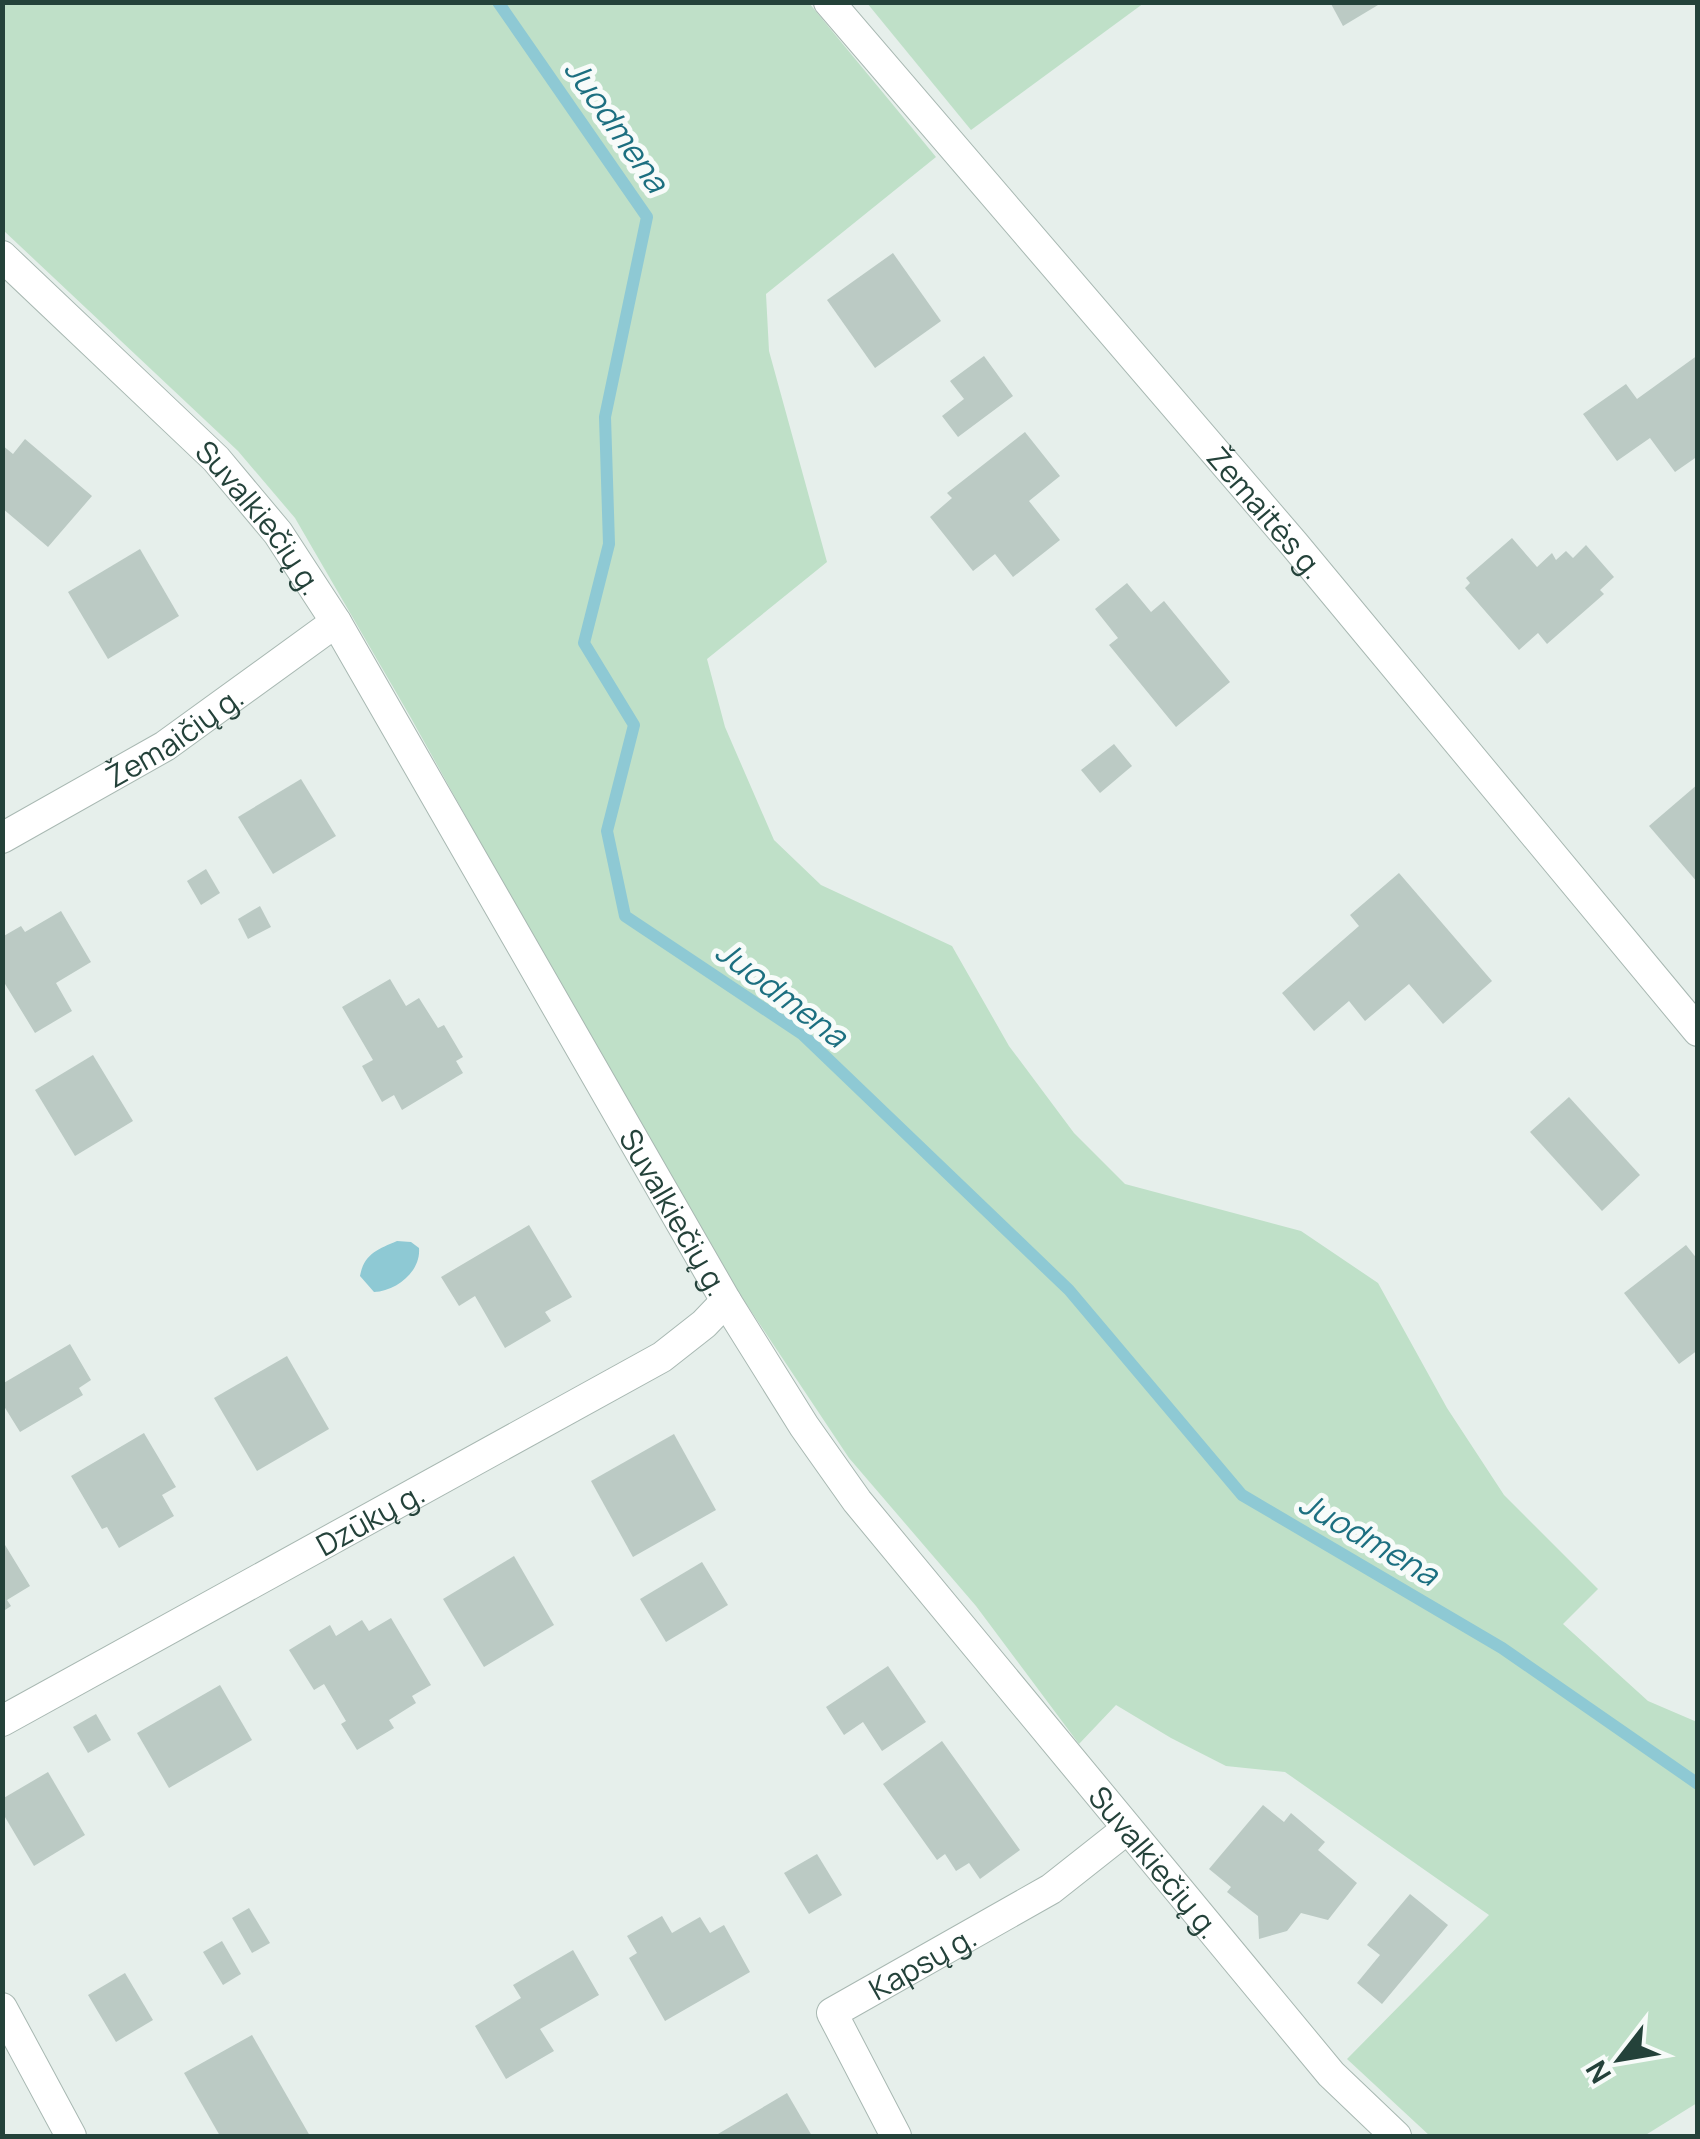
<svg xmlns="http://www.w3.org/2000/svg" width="1700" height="2139" font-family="Manrope,sans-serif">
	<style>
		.green { fill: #bfe0c8 }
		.water { fill: #8ec9d4 }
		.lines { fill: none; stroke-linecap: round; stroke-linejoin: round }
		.stream { stroke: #8ec9d4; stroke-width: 12 }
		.building { fill: #bbcac4 }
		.minor-casing { stroke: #a8b8b2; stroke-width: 32 }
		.minor { stroke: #fff; stroke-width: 30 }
		.labels { text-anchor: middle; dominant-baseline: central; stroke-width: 10; stroke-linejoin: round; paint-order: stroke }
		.street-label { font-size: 30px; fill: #24423a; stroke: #f7fbf9 }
		.water-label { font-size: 32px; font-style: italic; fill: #1c6f80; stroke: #f7fbf9 }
	</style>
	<rect width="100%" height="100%" fill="#e6efeb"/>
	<g class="green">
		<path d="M 2,3 L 809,3 L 936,157 L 766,294 L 769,351 L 827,562 L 707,659 L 725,727 L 774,840 L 821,885 L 952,946 L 1009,1046 L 1074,1133 L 1125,1184 L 1301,1231 L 1378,1283 L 1447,1408 L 1504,1495 L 1598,1589 L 1563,1624 L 1648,1701 L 1697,1722 L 1697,2103 L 1644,2136 L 1430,2136 L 1347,2059 L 1489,1915 L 1285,1772 L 1226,1766 L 1171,1738 L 1116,1705 L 1079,1744 L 976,1606 L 849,1458 L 739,1293 L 570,1004 L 411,718 L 295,518 L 238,451 L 3,230 Z"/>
		<path d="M 867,3 L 1144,3 L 971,130 Z"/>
	</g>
	<path class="water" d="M 397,1241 L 411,1242 L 419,1248 C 421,1271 397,1291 374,1292 L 360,1276 C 364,1254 378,1249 397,1241 Z"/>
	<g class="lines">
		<path class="stream" d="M 498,2 L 647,217 L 605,417 L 609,544 L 584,643 L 634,725 L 607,831 L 625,916 L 802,1034 L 1069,1290 L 1242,1495 L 1502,1648 L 1698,1784"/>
	</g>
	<g class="building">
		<path d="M 1330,2 L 1383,2 L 1343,26 Z"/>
		<path d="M 893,253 L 941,321 L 875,368 L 827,300 Z"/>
		<path d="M 1698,355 L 1698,456 L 1675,472 L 1650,438 L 1617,461 L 1583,414 L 1626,384 L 1637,399 Z"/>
		<path d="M 984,356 L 1013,396 L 958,437 L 942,416 L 964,399 L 950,381 Z"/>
		<path d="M 1025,432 L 1060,476 L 1029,501 L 1060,540 L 1013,577 L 995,554 L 973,571 L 930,517 L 952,498 L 947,493 Z"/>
		<path d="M 25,439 L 92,496 L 48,547 L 2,508 L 2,445 L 13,454 Z"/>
		<path d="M 1512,538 L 1537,567 L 1552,553 L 1556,560 L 1566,551 L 1573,558 L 1586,545 L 1614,577 L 1600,590 L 1604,594 L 1547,644 L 1538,633 L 1519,650 L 1465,588 L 1470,583 L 1466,578 Z"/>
		<path d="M 140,549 L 179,616 L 108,659 L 68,592 Z"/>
		<path d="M 1127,583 L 1151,612 L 1164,601 L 1230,682 L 1176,727 L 1109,645 L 1118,638 L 1095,609 Z"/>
		<path d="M 1114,744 L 1132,766 L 1100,793 L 1081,770 Z"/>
		<path d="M 301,779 L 336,836 L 273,874 L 238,817 Z"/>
		<path d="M 1698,784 L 1698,883 L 1649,826 Z"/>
		<path d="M 206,869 L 220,893 L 201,905 L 187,881 Z"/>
		<path d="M 1399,873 L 1492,981 L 1443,1024 L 1409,984 L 1365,1021 L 1349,1001 L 1314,1031 L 1282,993 L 1359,926 L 1350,915 Z"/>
		<path d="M 260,906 L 271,927 L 248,939 L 238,919 Z"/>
		<path d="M 61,911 L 91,962 L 56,983 L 72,1011 L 35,1033 L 2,979 L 2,937 L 21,926 L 25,932 Z"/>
		<path d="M 390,979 L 406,1006 L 419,998 L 438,1028 L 444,1025 L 463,1057 L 456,1061 L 463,1073 L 402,1110 L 394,1095 L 382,1102 L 362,1066 L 373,1060 L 342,1007 Z"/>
		<path d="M 93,1055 L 133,1121 L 75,1156 L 35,1090 Z"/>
		<path d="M 1569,1097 L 1640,1175 L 1602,1211 L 1530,1132 Z"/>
		<path d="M 529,1225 L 572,1297 L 545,1312 L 551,1321 L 505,1348 L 475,1296 L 459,1306 L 441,1277 Z"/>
		<path d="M 1686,1245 L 1698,1260 L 1698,1350 L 1679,1364 L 1624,1293 Z"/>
		<path d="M 70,1344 L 91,1380 L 79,1388 L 83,1395 L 20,1432 L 2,1403 L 2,1384 Z"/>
		<path d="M 287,1356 L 329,1429 L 257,1471 L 214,1398 Z"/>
		<path d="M 144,1433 L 176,1487 L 162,1495 L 174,1516 L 119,1548 L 107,1527 L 102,1529 L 71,1476 Z"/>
		<path d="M 674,1434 L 716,1510 L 633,1557 L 591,1481 Z"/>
		<path d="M 2,1540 L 30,1586 L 7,1600 L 11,1606 L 2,1612 Z"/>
		<path d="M 514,1556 L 554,1625 L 484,1667 L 443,1599 Z"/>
		<path d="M 702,1562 L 728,1605 L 666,1642 L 640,1599 Z"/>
		<path d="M 391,1618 L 431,1685 L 412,1696 L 416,1703 L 389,1720 L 394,1728 L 357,1750 L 341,1724 L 346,1721 L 324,1684 L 314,1690 L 289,1650 L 330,1625 L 336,1636 L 362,1620 L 369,1631 Z"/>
		<path d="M 888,1666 L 926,1722 L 882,1751 L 863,1722 L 844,1735 L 826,1707 Z"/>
		<path d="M 220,1685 L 252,1740 L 169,1788 L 137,1733 Z"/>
		<path d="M 96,1714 L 111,1740 L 88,1753 L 73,1727 Z"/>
		<path d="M 942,1741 L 1020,1850 L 980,1879 L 969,1863 L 956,1871 L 945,1854 L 937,1860 L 883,1784 Z"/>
		<path d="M 48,1772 L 85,1835 L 34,1866 L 2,1812 L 2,1799 Z"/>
		<path d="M 1263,1805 L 1284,1822 L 1291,1813 L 1325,1842 L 1318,1850 L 1357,1883 L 1328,1920 L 1301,1913 L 1287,1931 L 1259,1939 L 1258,1916 L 1227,1892 L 1231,1887 L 1209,1869 Z"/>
		<path d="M 817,1854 L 842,1895 L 809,1914 L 784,1873 Z"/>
		<path d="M 1410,1894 L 1448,1925 L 1382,2004 L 1357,1983 L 1380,1955 L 1367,1945 Z"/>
		<path d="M 249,1908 L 270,1943 L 252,1953 L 232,1918 Z"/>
		<path d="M 662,1916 L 672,1933 L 700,1917 L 710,1933 L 724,1925 L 750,1972 L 665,2021 L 629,1958 L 637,1953 L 627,1936 Z"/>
		<path d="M 222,1941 L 241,1974 L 223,1985 L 203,1952 Z"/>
		<path d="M 573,1950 L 599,1995 L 540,2029 L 554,2051 L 506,2079 L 475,2026 L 521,1998 L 513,1985 Z"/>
		<path d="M 125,1973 L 153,2020 L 116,2042 L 88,1995 Z"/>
		<path d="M 252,2035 L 310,2136 L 220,2136 L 184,2073 Z"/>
		<path d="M 787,2093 L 812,2136 L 719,2136 L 718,2134 Z"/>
	</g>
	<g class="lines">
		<defs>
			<g id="minor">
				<path id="s1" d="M 829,2 L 1294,544 L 1698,1031"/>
				<path id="s2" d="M 2,256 L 216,459 L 278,533 L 336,622 L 726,1301 L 804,1426 L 857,1501 L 1331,2074 L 1396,2136"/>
				<path id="s3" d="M 2,838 L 165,746 L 336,622"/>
				<path id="s4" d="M 2,1721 L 662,1357 L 704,1324 L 726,1301"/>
				<path d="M 2,2008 L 71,2136"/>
				<path id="s5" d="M 896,2136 L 832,2013 L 1051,1889 L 1127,1829"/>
			</g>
		</defs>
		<use href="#minor" class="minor-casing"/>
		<use href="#minor" class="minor"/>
	</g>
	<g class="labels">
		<g class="street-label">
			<text stroke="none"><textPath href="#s1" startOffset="672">Žemaitės g.</textPath></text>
			<text stroke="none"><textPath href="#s2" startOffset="368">Suvalkiečių g.</textPath></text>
			<text stroke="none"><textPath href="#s3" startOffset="200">Žemaičių g.</textPath></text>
			<text stroke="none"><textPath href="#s2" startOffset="1178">Suvalkiečių g.</textPath></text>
			<text stroke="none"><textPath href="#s4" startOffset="420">Dzūkų g.</textPath></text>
			<text stroke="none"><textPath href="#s2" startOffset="1988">Suvalkiečių g.</textPath></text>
			<text stroke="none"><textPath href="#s5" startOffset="242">Kapsų g.</textPath></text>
		</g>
		<g class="water-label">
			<text transform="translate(617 125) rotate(55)">Juodmena</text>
			<text transform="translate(782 993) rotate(37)">Juodmena</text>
			<text transform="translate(1369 1538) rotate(30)">Juodmena</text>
		</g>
	</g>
	<rect width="1700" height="2139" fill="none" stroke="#24423a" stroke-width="10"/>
	<g transform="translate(1620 2059) rotate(239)" stroke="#f7fbf9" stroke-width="8" paint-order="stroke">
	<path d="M0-8L18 38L0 25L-18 38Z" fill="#24423a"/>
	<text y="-15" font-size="28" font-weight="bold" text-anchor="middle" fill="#24423a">N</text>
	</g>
</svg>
